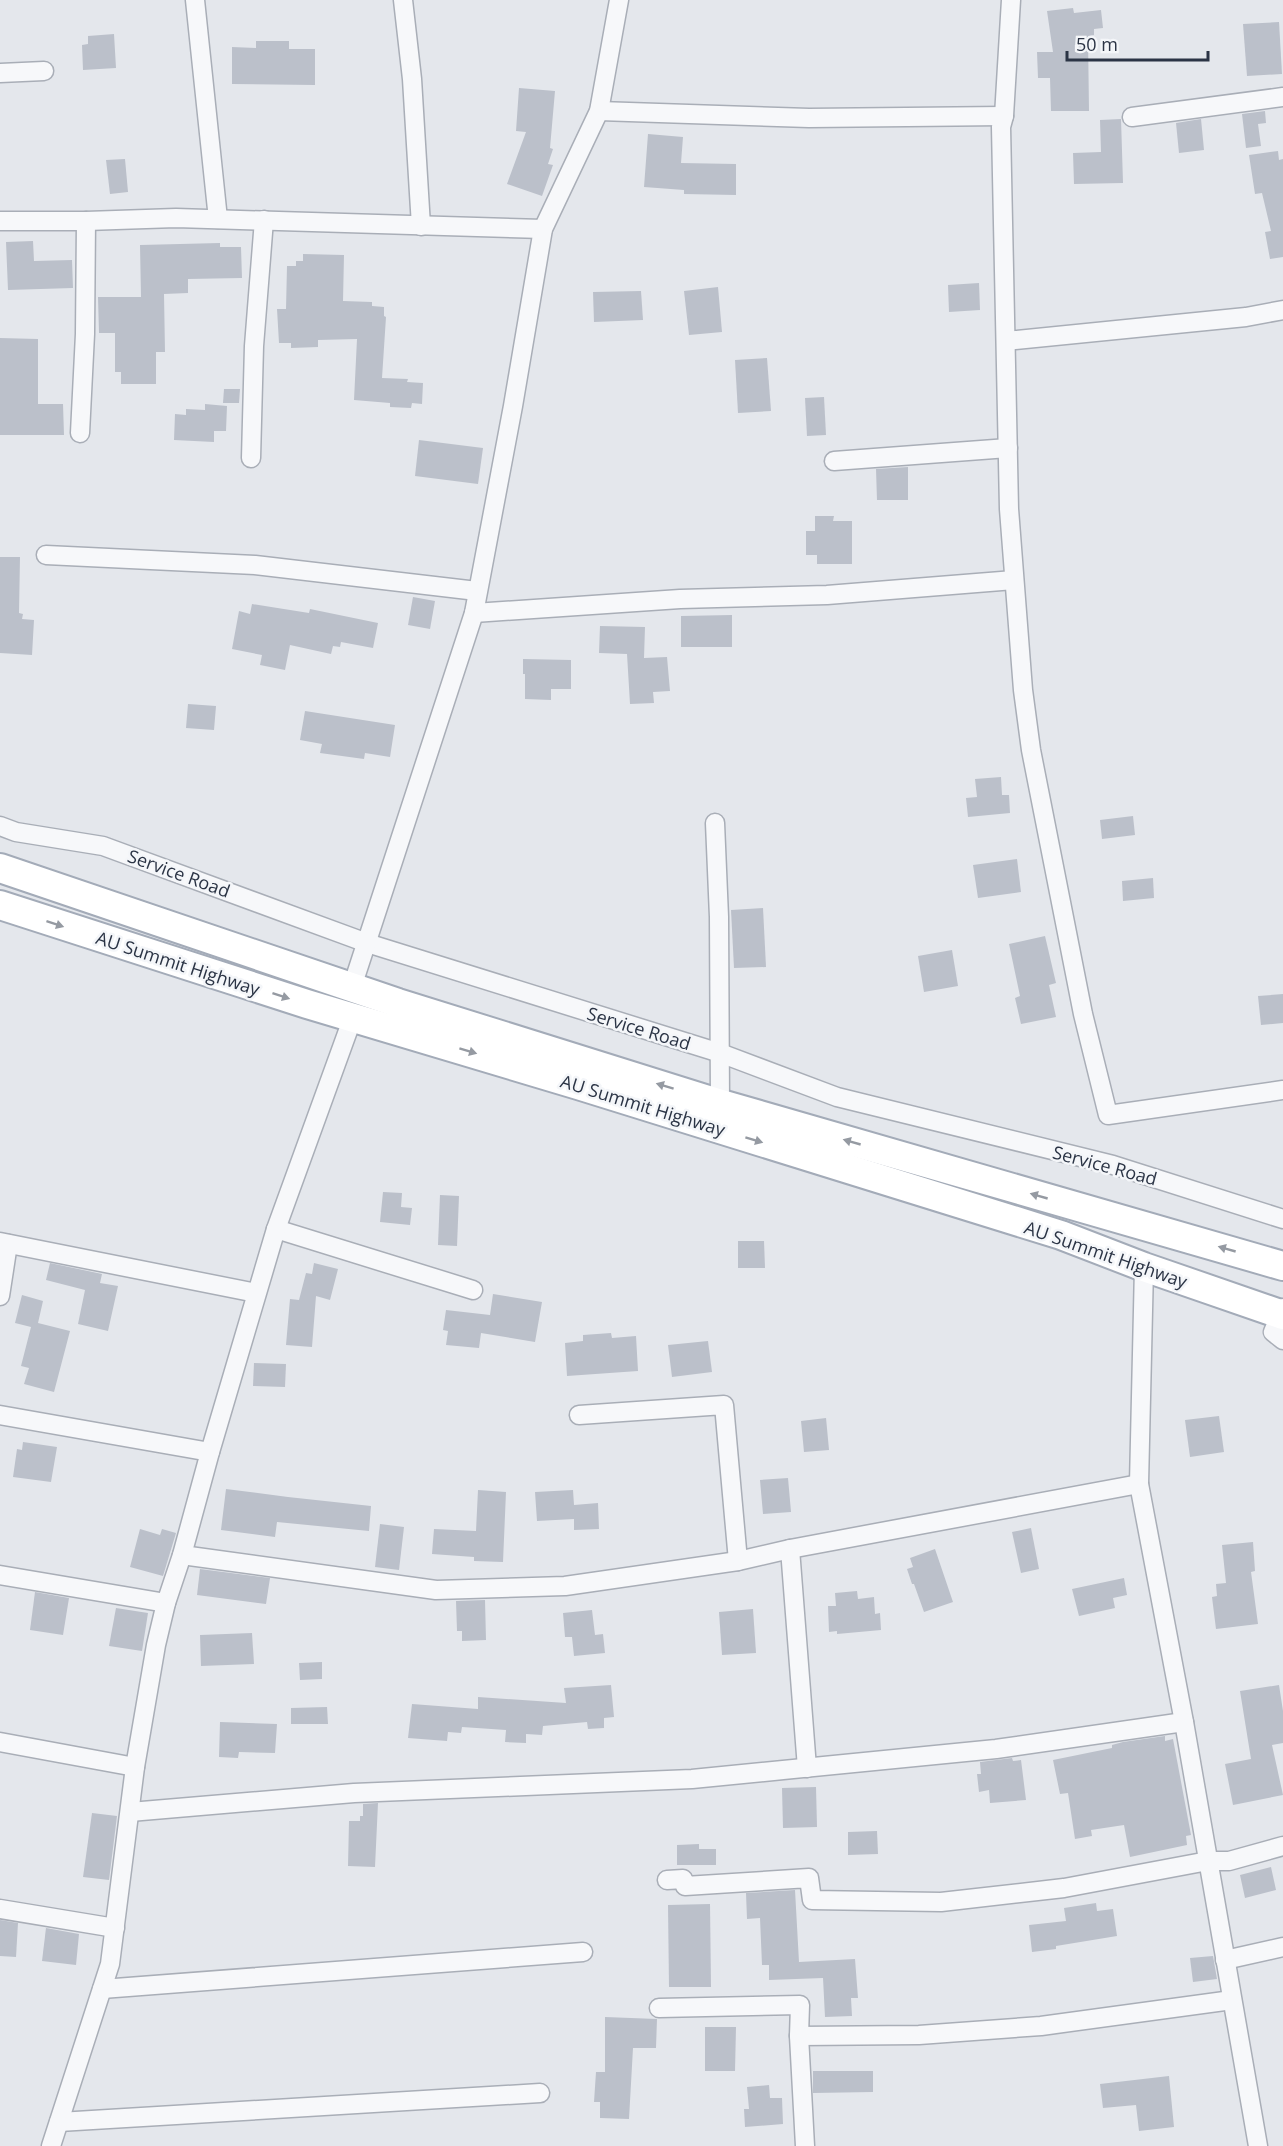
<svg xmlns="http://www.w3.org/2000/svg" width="1283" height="2146" font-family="'Open Sans',sans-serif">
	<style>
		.building { fill: #bbc0ca }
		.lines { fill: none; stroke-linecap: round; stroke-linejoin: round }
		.minor-casing { stroke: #a9aeb7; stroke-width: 21 }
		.primary-casing { stroke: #a3abb8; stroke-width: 32 }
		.minor { stroke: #f7f8fa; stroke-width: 18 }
		.primary { stroke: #fff; stroke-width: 28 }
		.oneway { fill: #959aa2 }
		.labels { text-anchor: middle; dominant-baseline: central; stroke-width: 5; stroke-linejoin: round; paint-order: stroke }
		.street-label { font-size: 18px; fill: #2b3445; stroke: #f4f6f9 }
	</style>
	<rect width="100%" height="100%" fill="#e4e7ec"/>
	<g class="building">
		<path d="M 1073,8 L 1074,13 L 1101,10 L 1103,28 L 1094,29 L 1094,35 L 1088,36 L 1089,111 L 1051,111 L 1050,78 L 1038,78 L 1037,52 L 1053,52 L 1047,11 Z"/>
		<path d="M 1279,22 L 1282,74 L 1247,76 L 1243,24 Z"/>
		<path d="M 114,34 L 116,68 L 83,70 L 82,45 L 88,44 L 88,36 Z"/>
		<path d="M 256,41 L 289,41 L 289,49 L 315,49 L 315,85 L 232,84 L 232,47 L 256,48 Z"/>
		<path d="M 519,88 L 555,91 L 550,148 L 553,149 L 548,164 L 553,165 L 542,196 L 507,184 L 526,132 L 516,131 Z"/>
		<path d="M 1265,111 L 1266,123 L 1258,124 L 1261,146 L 1246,148 L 1242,114 Z"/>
		<path d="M 1121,119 L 1123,183 L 1074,184 L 1073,153 L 1101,152 L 1100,120 Z"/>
		<path d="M 1201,119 L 1204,150 L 1179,153 L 1176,123 Z"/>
		<path d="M 648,134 L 683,137 L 681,163 L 736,164 L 736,195 L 684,194 L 684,190 L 644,187 Z"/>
		<path d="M 1278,151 L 1279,160 L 1283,159 L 1283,257 L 1270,259 L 1265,232 L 1271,231 L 1262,193 L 1255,194 L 1249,155 Z"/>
		<path d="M 125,159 L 128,192 L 110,194 L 106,160 Z"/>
		<path d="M 33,241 L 34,261 L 72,260 L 73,288 L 8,290 L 6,242 Z"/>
		<path d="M 220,243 L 220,247 L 241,247 L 242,278 L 188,279 L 188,293 L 164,294 L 165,352 L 156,352 L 156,384 L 121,384 L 121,372 L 115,372 L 115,333 L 99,333 L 98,297 L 141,297 L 140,245 Z"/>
		<path d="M 303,254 L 344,255 L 343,301 L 372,302 L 372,306 L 384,307 L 384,316 L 386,317 L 382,378 L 408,379 L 407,382 L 423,383 L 422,404 L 412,403 L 411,408 L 390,407 L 390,403 L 354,400 L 357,339 L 318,340 L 318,347 L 291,348 L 291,343 L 279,343 L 277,309 L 286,309 L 287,266 L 296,266 L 296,261 L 303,261 Z"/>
		<path d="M 979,283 L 980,310 L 949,312 L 948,285 Z"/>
		<path d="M 718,287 L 722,332 L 689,335 L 684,291 Z"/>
		<path d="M 641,291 L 643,320 L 594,322 L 593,292 Z"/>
		<path d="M 0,338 L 38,339 L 38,404 L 63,404 L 64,435 L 0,435 Z"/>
		<path d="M 767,358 L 771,411 L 738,413 L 735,360 Z"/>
		<path d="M 224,389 L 240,389 L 239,403 L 223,403 Z"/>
		<path d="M 824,397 L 826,435 L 807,436 L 805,398 Z"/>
		<path d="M 205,404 L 227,406 L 226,431 L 214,431 L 214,442 L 174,440 L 175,414 L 186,415 L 186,409 L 205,410 Z"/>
		<path d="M 419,440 L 483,448 L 478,484 L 415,476 Z"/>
		<path d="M 908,467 L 908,500 L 877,500 L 876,469 Z"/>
		<path d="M 815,516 L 834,516 L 833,521 L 852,521 L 852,564 L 817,564 L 817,555 L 806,555 L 806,531 L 815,531 Z"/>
		<path d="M 0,557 L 20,557 L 19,613 L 23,614 L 22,619 L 34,620 L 32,655 L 0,653 Z"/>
		<path d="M 413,597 L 435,601 L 430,629 L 408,625 Z"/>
		<path d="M 252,604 L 309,613 L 310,609 L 378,623 L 373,648 L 341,642 L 340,647 L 333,646 L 331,654 L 290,645 L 285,670 L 260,665 L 262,655 L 232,649 L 239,611 L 250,614 Z"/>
		<path d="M 732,615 L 732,647 L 681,647 L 681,616 Z"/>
		<path d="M 600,626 L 645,627 L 644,658 L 667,657 L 670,691 L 653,692 L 654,703 L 630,704 L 627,654 L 599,653 Z"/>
		<path d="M 523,659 L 571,660 L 571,689 L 551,689 L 551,700 L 525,699 L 525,674 L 523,674 Z"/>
		<path d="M 188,704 L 216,706 L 214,730 L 186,728 Z"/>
		<path d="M 305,711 L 395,725 L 390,757 L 365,753 L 364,759 L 320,753 L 322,744 L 300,740 Z"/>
		<path d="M 1001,777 L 1002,795 L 1009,795 L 1010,813 L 968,817 L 966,798 L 977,797 L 975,779 Z"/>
		<path d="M 1133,816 L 1135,835 L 1102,839 L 1100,820 Z"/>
		<path d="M 1017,859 L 1021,892 L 978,898 L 973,865 Z"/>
		<path d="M 1153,878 L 1154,898 L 1123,901 L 1122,881 Z"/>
		<path d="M 763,908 L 766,967 L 734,968 L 731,910 Z"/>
		<path d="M 1045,936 L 1056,983 L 1049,985 L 1056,1017 L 1021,1024 L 1015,998 L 1020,996 L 1009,944 Z"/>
		<path d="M 952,950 L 958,986 L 924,992 L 918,956 Z"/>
		<path d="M 1283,994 L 1283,1023 L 1261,1025 L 1258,996 Z"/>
		<path d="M 383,1192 L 402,1193 L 401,1207 L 412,1208 L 410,1225 L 380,1222 Z"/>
		<path d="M 440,1195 L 459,1196 L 457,1246 L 438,1245 Z"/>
		<path d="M 738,1241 L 764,1241 L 765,1268 L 738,1268 Z"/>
		<path d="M 50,1263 L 102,1274 L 100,1283 L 118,1286 L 108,1331 L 78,1324 L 85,1290 L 46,1280 Z"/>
		<path d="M 314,1263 L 338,1269 L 330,1300 L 316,1296 L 312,1347 L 286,1345 L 290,1299 L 299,1300 L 306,1273 L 312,1274 Z"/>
		<path d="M 493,1294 L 542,1302 L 535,1342 L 481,1333 L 479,1348 L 446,1345 L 448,1331 L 443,1330 L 446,1310 L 490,1315 Z"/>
		<path d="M 22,1295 L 43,1301 L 38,1323 L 70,1331 L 54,1392 L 24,1384 L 29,1368 L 21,1366 L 31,1327 L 15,1323 Z"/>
		<path d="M 611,1333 L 612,1338 L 636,1336 L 638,1371 L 567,1376 L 565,1343 L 583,1341 L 583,1335 Z"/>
		<path d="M 708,1341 L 712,1372 L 672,1377 L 668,1345 Z"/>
		<path d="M 254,1363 L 286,1364 L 285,1387 L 253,1386 Z"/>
		<path d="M 1219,1416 L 1224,1452 L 1190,1457 L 1185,1420 Z"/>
		<path d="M 826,1418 L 829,1450 L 804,1452 L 801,1421 Z"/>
		<path d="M 23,1442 L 57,1447 L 51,1482 L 13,1477 L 17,1449 L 22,1450 Z"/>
		<path d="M 788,1478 L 791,1512 L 763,1514 L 760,1480 Z"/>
		<path d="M 226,1489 L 288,1497 L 371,1506 L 369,1531 L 277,1522 L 275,1537 L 221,1530 Z"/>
		<path d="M 478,1490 L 506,1492 L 503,1562 L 474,1561 L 474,1557 L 432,1554 L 434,1529 L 476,1531 Z"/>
		<path d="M 573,1490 L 574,1505 L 598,1503 L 599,1529 L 574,1530 L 574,1519 L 537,1521 L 535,1492 Z"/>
		<path d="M 380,1524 L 404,1527 L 399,1570 L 375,1567 Z"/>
		<path d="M 1031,1528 L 1039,1569 L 1021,1573 L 1012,1532 Z"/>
		<path d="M 140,1529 L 160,1535 L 162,1529 L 176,1533 L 163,1576 L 130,1567 Z"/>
		<path d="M 1253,1542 L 1255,1571 L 1251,1572 L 1258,1624 L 1216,1629 L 1212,1597 L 1217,1596 L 1216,1584 L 1226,1583 L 1222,1545 Z"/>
		<path d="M 935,1549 L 953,1602 L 924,1612 L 914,1584 L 912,1584 L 907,1569 L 913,1567 L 910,1558 Z"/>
		<path d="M 200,1569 L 270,1578 L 266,1604 L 197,1595 Z"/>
		<path d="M 1124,1578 L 1127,1595 L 1113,1598 L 1115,1608 L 1079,1616 L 1072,1589 Z"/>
		<path d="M 857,1591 L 858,1599 L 874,1597 L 875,1614 L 880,1613 L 881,1630 L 837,1634 L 837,1631 L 829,1632 L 828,1606 L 836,1606 L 835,1593 Z"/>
		<path d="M 35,1592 L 69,1598 L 63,1635 L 30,1630 Z"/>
		<path d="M 485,1600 L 486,1640 L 462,1641 L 462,1631 L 457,1631 L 456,1601 Z"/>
		<path d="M 116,1608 L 148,1613 L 142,1651 L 109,1646 Z"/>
		<path d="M 753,1609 L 756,1653 L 722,1655 L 719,1612 Z"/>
		<path d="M 592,1610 L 595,1635 L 603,1634 L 605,1653 L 574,1656 L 572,1637 L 565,1637 L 563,1613 Z"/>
		<path d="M 252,1633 L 254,1664 L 201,1666 L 200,1635 Z"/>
		<path d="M 322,1662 L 322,1679 L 300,1680 L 299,1663 Z"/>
		<path d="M 611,1685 L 614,1717 L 604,1718 L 604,1728 L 588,1729 L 587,1722 L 543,1726 L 542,1735 L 526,1734 L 526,1743 L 505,1742 L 506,1730 L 462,1727 L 461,1733 L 448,1732 L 447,1741 L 408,1738 L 412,1704 L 478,1709 L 478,1697 L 566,1703 L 564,1688 Z"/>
		<path d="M 1279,1685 L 1283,1711 L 1283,1743 L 1272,1745 L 1283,1795 L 1233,1805 L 1225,1764 L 1251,1759 L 1240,1691 Z"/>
		<path d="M 327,1707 L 328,1724 L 291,1724 L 291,1708 Z"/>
		<path d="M 220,1722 L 277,1724 L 275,1753 L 239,1752 L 238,1758 L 219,1757 Z"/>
		<path d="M 1165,1736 L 1165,1741 L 1173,1739 L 1191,1835 L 1186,1836 L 1187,1845 L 1130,1857 L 1124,1825 L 1091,1830 L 1092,1836 L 1075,1839 L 1068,1793 L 1060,1794 L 1053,1760 L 1112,1748 L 1112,1745 L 1123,1742 Z"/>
		<path d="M 1012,1758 L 1013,1761 L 1021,1760 L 1026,1800 L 990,1803 L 989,1790 L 979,1792 L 977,1774 L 981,1774 L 980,1762 Z"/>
		<path d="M 816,1787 L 817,1827 L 783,1828 L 782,1788 Z"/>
		<path d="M 378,1803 L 375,1867 L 348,1866 L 349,1821 L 360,1821 L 360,1816 L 363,1816 L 363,1804 Z"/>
		<path d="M 92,1813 L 117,1816 L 109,1880 L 83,1877 Z"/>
		<path d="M 877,1831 L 878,1854 L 848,1855 L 848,1832 Z"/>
		<path d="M 699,1844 L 699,1849 L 716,1849 L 716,1865 L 677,1865 L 677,1845 Z"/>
		<path d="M 1271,1867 L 1276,1890 L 1245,1898 L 1240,1875 Z"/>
		<path d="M 795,1890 L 799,1962 L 855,1959 L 858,1998 L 851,1998 L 852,2016 L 825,2017 L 823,1978 L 769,1980 L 769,1965 L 762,1965 L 760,1918 L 747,1919 L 746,1893 Z"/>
		<path d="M 1096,1903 L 1097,1911 L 1113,1909 L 1117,1936 L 1056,1946 L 1056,1949 L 1032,1952 L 1029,1925 L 1066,1921 L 1064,1908 Z"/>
		<path d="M 710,1904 L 711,1987 L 669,1987 L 668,1905 Z"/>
		<path d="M 0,1920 L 18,1923 L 16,1957 L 0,1956 Z"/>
		<path d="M 46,1928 L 79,1934 L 76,1965 L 42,1961 Z"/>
		<path d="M 1213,1956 L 1217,1979 L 1193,1982 L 1190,1958 Z"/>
		<path d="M 605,2017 L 657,2019 L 656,2048 L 633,2048 L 629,2119 L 600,2118 L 600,2102 L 594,2102 L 596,2072 L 605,2072 Z"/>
		<path d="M 705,2027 L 736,2027 L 735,2071 L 705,2071 Z"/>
		<path d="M 813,2071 L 873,2071 L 873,2092 L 813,2093 Z"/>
		<path d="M 1169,2076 L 1174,2127 L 1139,2131 L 1136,2105 L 1103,2108 L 1100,2084 Z"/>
		<path d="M 769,2085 L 770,2098 L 782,2098 L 783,2124 L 745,2127 L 744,2109 L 749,2109 L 747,2087 Z"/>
	</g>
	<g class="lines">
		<defs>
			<g id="minor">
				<path d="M 195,0 L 218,219"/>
				<path d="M 403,0 L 412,79 L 421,226"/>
				<path d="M 1011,0 L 1004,116 L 1001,127 L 1009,509 L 1023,690 L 1031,750 L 1083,1014 L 1108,1115 L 1283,1090"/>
				<path d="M 0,73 L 44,71"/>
				<path d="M 599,111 L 809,118 L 1004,116"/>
				<path d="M 1132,117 L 1283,97"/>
				<path d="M 0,221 L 86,221 L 176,218 L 543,229"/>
				<path d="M 1006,341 L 1246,317 L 1283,310"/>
				<path d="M 80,433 L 85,334 L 86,221"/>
				<path d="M 251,458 L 254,346 L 264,220"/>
				<path d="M 834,461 L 1008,448"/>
				<path d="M 46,555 L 255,565 L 477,591"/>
				<path d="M 474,613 L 680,599 L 827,595 L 1014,580"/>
				<path d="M 715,823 L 719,917 L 720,1102 L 718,1103"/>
				<path d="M 0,826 L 16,832 L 103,846 L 367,943 L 720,1053 L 837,1097 L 1113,1165 L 1283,1219"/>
				<path d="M 352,987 L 474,613 L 513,406 L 543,229 L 599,111 L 619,0"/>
				<path d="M 276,1229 L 473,1290"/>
				<path d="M 0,1242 L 256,1293"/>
				<path d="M 1144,1267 L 1139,1484 L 1184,1722 L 1258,2146"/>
				<path d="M 0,1296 L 8,1244"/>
				<path d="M 1283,1308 L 1273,1332 L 1283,1340"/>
				<path d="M 0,1415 L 210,1452"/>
				<path d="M 579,1415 L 724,1405 L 738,1561"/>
				<path d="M 790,1549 L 807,1768"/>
				<path d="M 182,1555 L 436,1590 L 565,1586 L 738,1561 L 790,1549 L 1139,1484"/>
				<path d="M 0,1575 L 166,1603"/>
				<path d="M 0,1742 L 135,1767"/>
				<path d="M 130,1812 L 354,1793 L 692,1779 L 996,1749 L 1184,1722"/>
				<path d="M 667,1880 L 683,1879 L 685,1886 L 809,1878 L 812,1900 L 941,1902 L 1064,1888 L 1208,1861 L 1229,1861 L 1283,1846"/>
				<path d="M 0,1909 L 115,1928"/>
				<path d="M 1225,1960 L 1283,1947"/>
				<path d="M 102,1989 L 583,1952"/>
				<path d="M 659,2008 L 800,2005 L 799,2036 L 919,2035 L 1041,2026 L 1232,2000"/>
				<path d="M 799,2036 L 805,2146"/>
				<path d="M 59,2122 L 540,2093"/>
				<path d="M 51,2146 L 110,1964 L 135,1767 L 156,1645 L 166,1603 L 182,1555 L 210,1452 L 276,1229 L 353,1017"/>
			</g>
			<g id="primary">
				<path d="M 0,868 L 398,1003 L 718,1103 L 1283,1266"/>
				<path d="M 0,905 L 307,1004 L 578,1085 L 1061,1235 L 1144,1267 L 1283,1315"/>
			</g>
		</defs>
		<use href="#minor" class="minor-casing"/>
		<use href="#primary" class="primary-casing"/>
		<use href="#minor" class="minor"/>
		<use href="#primary" class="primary"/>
	</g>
	<defs><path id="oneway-solid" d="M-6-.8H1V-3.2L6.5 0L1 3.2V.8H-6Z" transform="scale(1.5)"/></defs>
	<g class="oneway">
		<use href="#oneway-solid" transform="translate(55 924) rotate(18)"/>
		<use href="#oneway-solid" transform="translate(281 996) rotate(18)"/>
		<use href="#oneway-solid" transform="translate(468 1051) rotate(17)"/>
		<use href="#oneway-solid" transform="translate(665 1086) rotate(-163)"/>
		<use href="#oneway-solid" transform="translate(754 1140) rotate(17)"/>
		<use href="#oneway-solid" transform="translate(852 1142) rotate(-164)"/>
		<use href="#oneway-solid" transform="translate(1039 1196) rotate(-164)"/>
		<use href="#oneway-solid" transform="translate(1227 1249) rotate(-164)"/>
	</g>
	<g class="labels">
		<g class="street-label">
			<text transform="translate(179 873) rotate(20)">Service Road</text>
			<text transform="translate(178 963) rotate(18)">AU Summit Highway</text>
			<text transform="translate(639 1028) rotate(17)">Service Road</text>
			<text transform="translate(643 1105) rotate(17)">AU Summit Highway</text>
			<text transform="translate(1105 1165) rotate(15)">Service Road</text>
			<text transform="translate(1106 1254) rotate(19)">AU Summit Highway</text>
		</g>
	</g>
	<path d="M1067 51v9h141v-9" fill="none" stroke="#2b3445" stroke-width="3"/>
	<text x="1076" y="51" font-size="18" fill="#2b3445" stroke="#f4f6f9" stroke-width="4.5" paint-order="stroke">50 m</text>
</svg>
